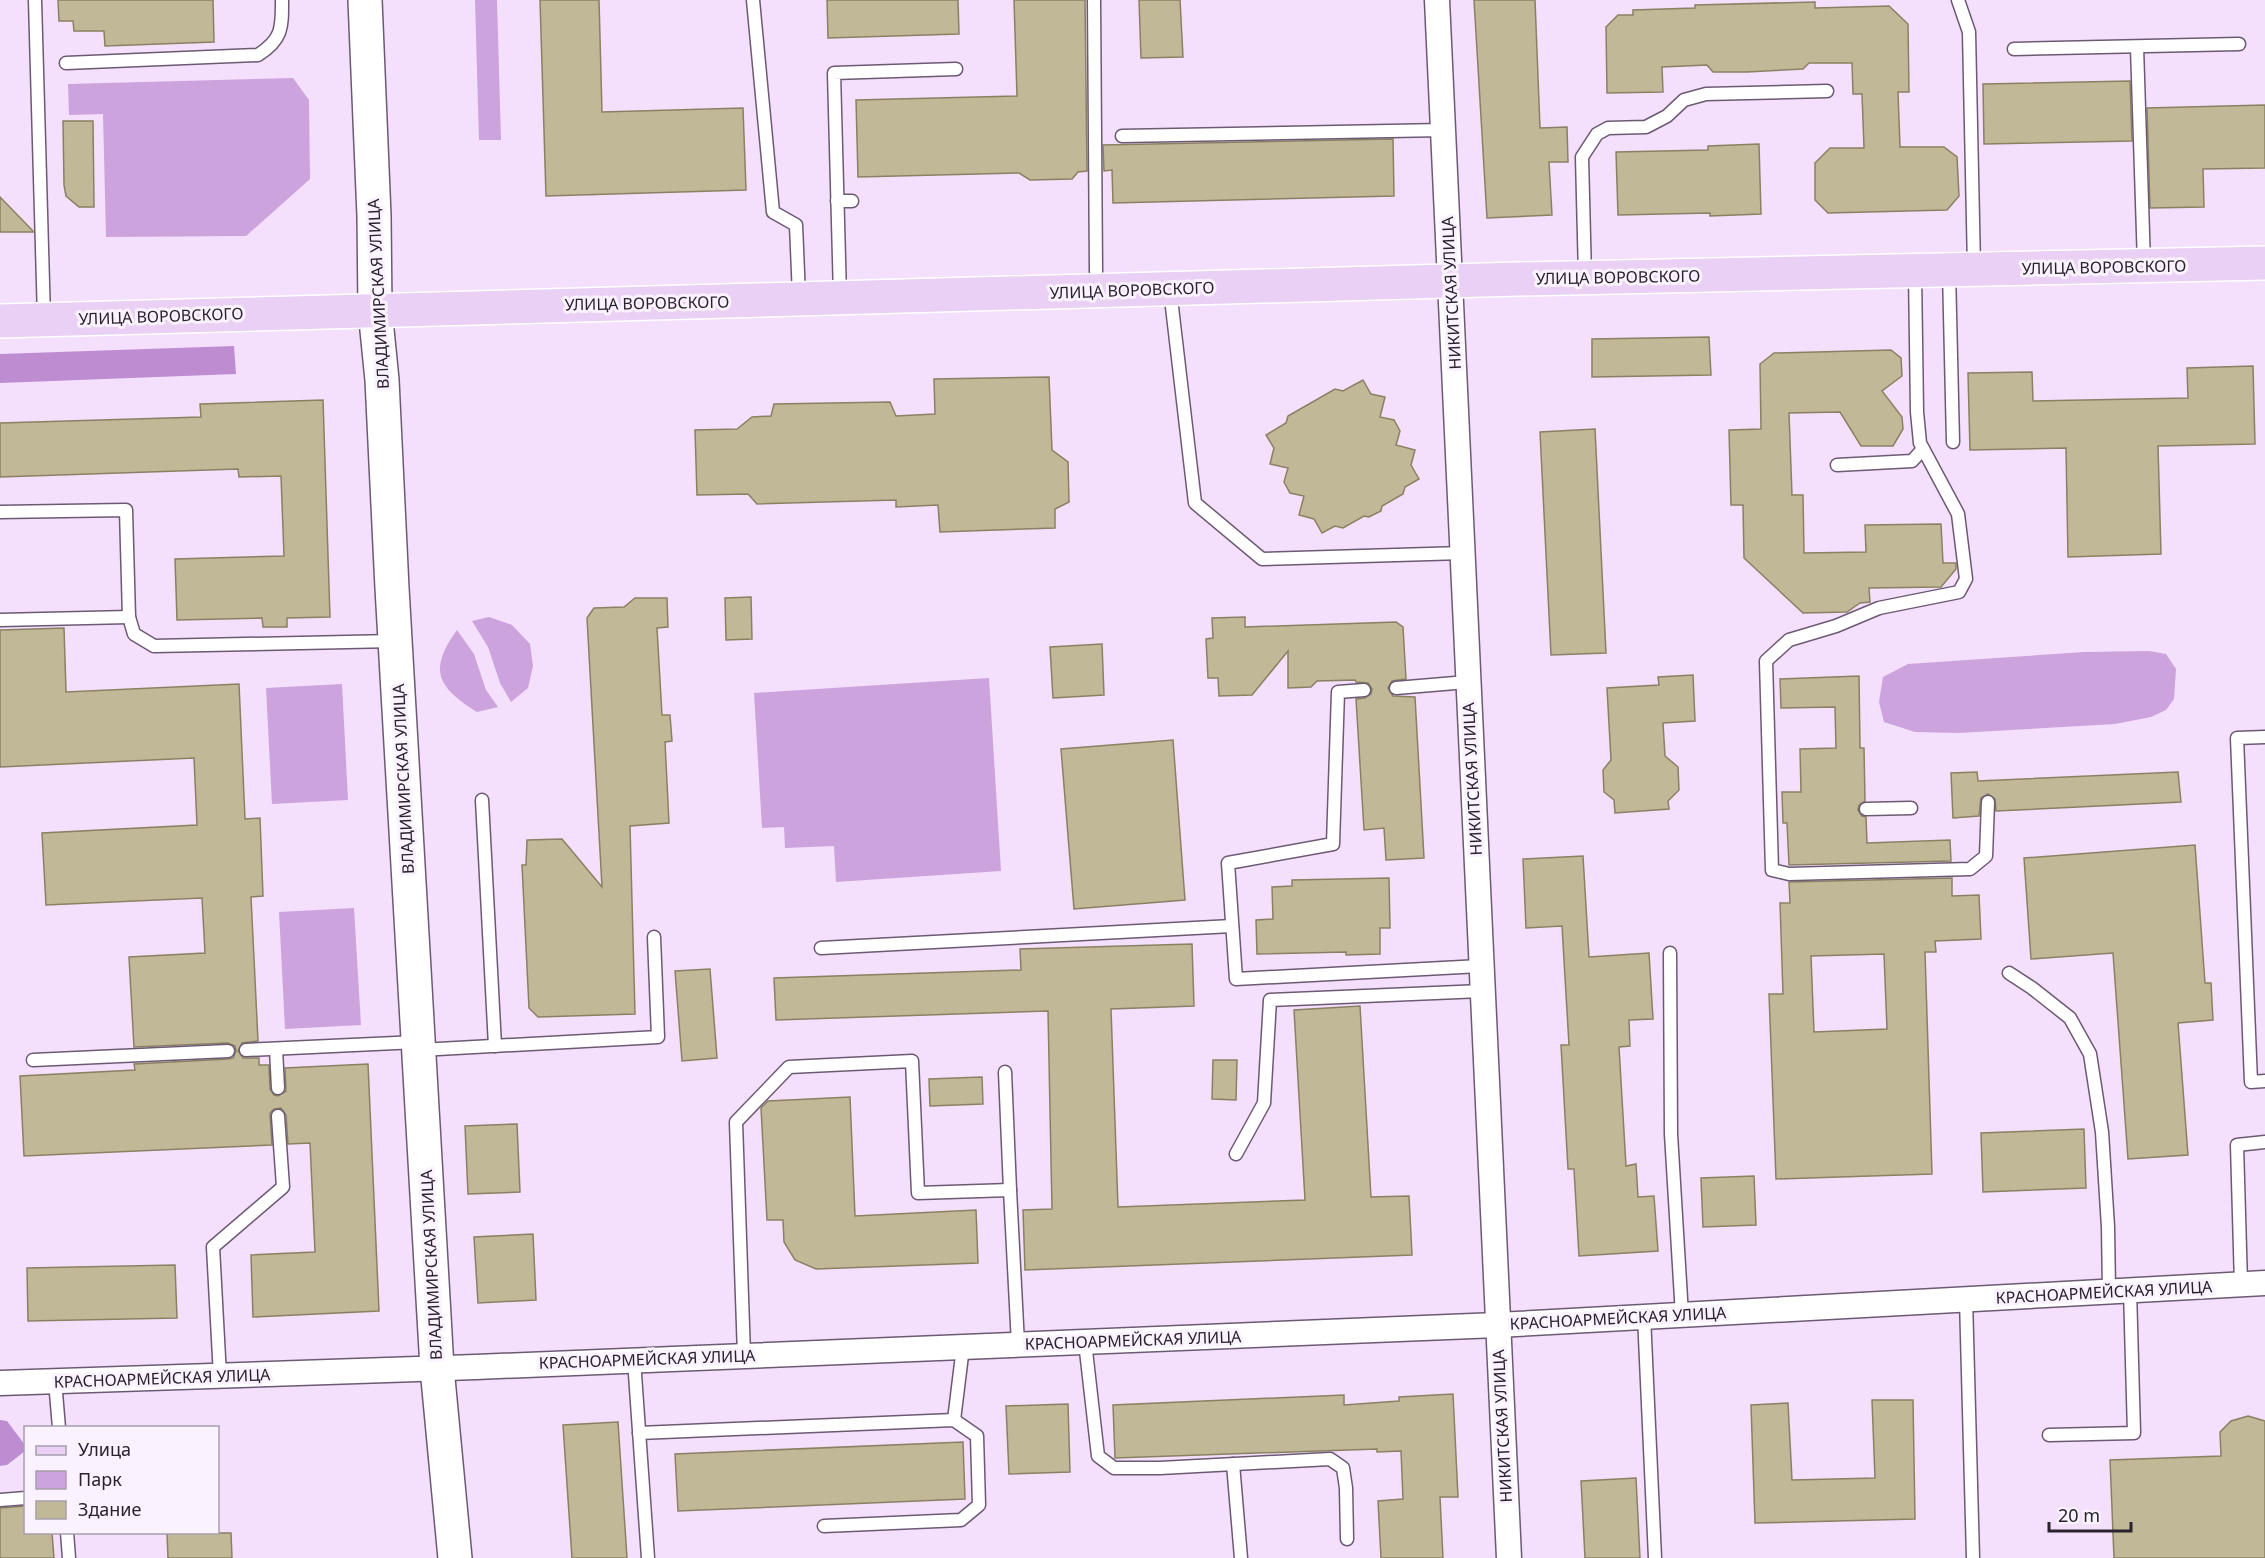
<svg xmlns="http://www.w3.org/2000/svg" width="2265" height="1558" font-family="'Noto Sans',sans-serif">
	<style>
		.green { fill: #cda3de }
		.forest { fill: #be8dd1 }
		.building { fill: #c1b898; stroke: #8a8162; stroke-width: 1.5; fill-rule: evenodd }
		.lines { fill: none; stroke-linecap: round; stroke-linejoin: round }
		.service-casing { stroke: #6c5a73; stroke-width: 15 }
		.minor-casing { stroke: #6c5a73; stroke-width: 27 }
		.secondary-casing { stroke: #6c5a73; stroke-width: 36 }
		.primary-casing { stroke: #fff; stroke-width: 36 }
		.service { stroke: #fff; stroke-width: 12 }
		.minor { stroke: #fff; stroke-width: 24 }
		.secondary { stroke: #fff; stroke-width: 33 }
		.primary { stroke: #ead0f4; stroke-width: 33 }
		.labels { text-anchor: middle; dominant-baseline: central; stroke-width: 6; stroke-linejoin: round; paint-order: stroke }
		.street-label { font-size: 16px; fill: #2a222d; stroke: #faf2fe }
	</style>
	<rect width="100%" height="100%" fill="#f4dffd"/>
	<g class="green">
		<path d="M 475,0 L 497,0 L 501,140 L 479,140 Z"/>
		<path d="M 293,78 L 309,100 L 310,179 L 246,236 L 106,237 L 103,114 L 69,115 L 68,84 Z"/>
		<path d="M 489,617 L 512,625 L 530,644 L 533,666 L 528,688 L 511,702 L 500,683 L 488,647 L 472,621 Z"/>
		<path d="M 457,630 L 474,654 L 486,690 L 498,707 L 477,712 C 437,687 428,670 457,630 Z"/>
		<path d="M 2149,651 L 2166,654 L 2176,669 L 2174,699 L 2166,710 L 2151,717 L 2115,724 L 1958,733 L 1915,732 L 1884,722 L 1879,702 L 1883,677 L 1908,664 L 2084,652 Z"/>
		<path d="M 989,678 L 1001,871 L 836,882 L 834,846 L 785,848 L 784,827 L 762,828 L 754,693 Z"/>
		<path d="M 342,684 L 348,800 L 272,804 L 266,688 Z"/>
		<path d="M 354,908 L 361,1025 L 285,1029 L 279,912 Z"/>
	</g>
	<g class="forest">
		<path d="M 234,346 L 236,374 L 0,383 L 0,354 Z"/>
		<path d="M 0,1420 L 7,1421 L 25,1445 L 25,1451 L 7,1465 L 0,1466 Z"/>
	</g>
	<g class="building">
		<path d="M 58,0 L 213,0 L 214,42 L 105,46 L 104,31 L 74,31 L 73,21 L 59,21 Z"/>
		<path d="M 540,0 L 599,0 L 602,112 L 743,108 L 746,190 L 546,196 Z"/>
		<path d="M 827,0 L 958,0 L 959,34 L 828,38 Z"/>
		<path d="M 1014,0 L 1085,0 L 1087,171 L 1078,172 L 1072,179 L 1030,180 L 1019,173 L 858,177 L 856,100 L 1017,96 Z"/>
		<path d="M 1139,0 L 1180,0 L 1183,57 L 1141,58 Z"/>
		<path d="M 1474,0 L 1535,0 L 1540,128 L 1567,127 L 1568,162 L 1549,162 L 1552,215 L 1487,218 Z"/>
		<path d="M 1815,2 L 1815,8 L 1889,6 L 1908,24 L 1909,92 L 1898,92 L 1900,147 L 1944,147 L 1957,157 L 1959,196 L 1947,210 L 1828,213 L 1815,200 L 1815,163 L 1830,148 L 1864,148 L 1862,94 L 1853,94 L 1852,63 L 1809,63 L 1803,69 L 1747,72 L 1713,72 L 1707,65 L 1662,67 L 1663,92 L 1607,93 L 1606,27 L 1618,15 L 1633,15 L 1633,10 L 1695,8 L 1695,5 Z"/>
		<path d="M 2130,81 L 2132,141 L 1984,144 L 1983,84 Z"/>
		<path d="M 2265,105 L 2265,168 L 2203,169 L 2204,207 L 2150,208 L 2147,108 Z"/>
		<path d="M 63,121 L 93,121 L 94,207 L 79,207 L 66,196 L 64,185 Z"/>
		<path d="M 1393,139 L 1394,196 L 1113,203 L 1112,170 L 1104,171 L 1103,145 Z"/>
		<path d="M 1759,144 L 1761,214 L 1710,216 L 1710,213 L 1618,215 L 1616,152 L 1708,150 L 1708,146 Z"/>
		<path d="M 0,197 L 33,231 L 33,232 L 0,232 Z"/>
		<path d="M 1709,337 L 1711,375 L 1592,377 L 1592,339 Z"/>
		<path d="M 1891,350 L 1901,358 L 1902,376 L 1882,391 L 1902,417 L 1903,429 L 1893,446 L 1861,446 L 1840,412 L 1789,413 L 1792,495 L 1803,495 L 1804,553 L 1866,552 L 1865,525 L 1941,524 L 1943,563 L 1956,563 L 1956,569 L 1941,587 L 1869,588 L 1870,602 L 1860,603 L 1847,612 L 1803,613 L 1744,558 L 1743,505 L 1731,505 L 1729,430 L 1761,429 L 1760,364 L 1774,353 Z"/>
		<path d="M 2253,366 L 2255,444 L 2158,446 L 2161,554 L 2068,557 L 2066,448 L 1970,450 L 1968,373 L 2032,372 L 2033,401 L 2188,398 L 2187,368 Z"/>
		<path d="M 1049,377 L 1052,450 L 1068,462 L 1069,502 L 1055,509 L 1055,528 L 940,532 L 938,505 L 896,507 L 896,500 L 757,504 L 748,494 L 697,495 L 695,430 L 737,429 L 752,417 L 771,416 L 774,404 L 890,402 L 896,416 L 935,414 L 934,379 Z"/>
		<path d="M 1363,380 L 1371,394 L 1385,397 L 1380,417 L 1394,420 L 1400,431 L 1396,445 L 1415,450 L 1411,465 L 1419,479 L 1405,487 L 1403,494 L 1382,506 L 1381,511 L 1369,517 L 1364,516 L 1343,528 L 1335,526 L 1322,533 L 1314,519 L 1299,515 L 1304,496 L 1290,493 L 1284,482 L 1288,468 L 1270,464 L 1274,448 L 1266,435 L 1286,423 L 1288,416 L 1335,389 L 1343,391 Z"/>
		<path d="M 323,400 L 330,617 L 287,618 L 287,627 L 263,627 L 262,618 L 177,620 L 175,559 L 284,556 L 281,476 L 239,477 L 238,469 L 0,477 L 0,423 L 201,417 L 200,404 Z"/>
		<path d="M 1595,429 L 1606,653 L 1551,655 L 1540,432 Z"/>
		<path d="M 751,597 L 752,639 L 726,640 L 725,598 Z"/>
		<path d="M 635,598 L 667,598 L 668,627 L 657,628 L 662,715 L 670,715 L 672,741 L 665,742 L 669,823 L 630,826 L 635,1014 L 538,1017 L 529,1008 L 522,865 L 526,865 L 527,840 L 562,839 L 602,887 L 587,618 L 594,608 L 624,607 Z"/>
		<path d="M 1245,617 L 1245,627 L 1396,622 L 1403,627 L 1406,679 L 1392,681 L 1388,688 L 1393,696 L 1415,697 L 1424,858 L 1386,860 L 1384,828 L 1364,830 L 1356,699 L 1365,698 L 1371,694 L 1372,689 L 1368,683 L 1356,682 L 1355,680 L 1317,681 L 1311,687 L 1288,688 L 1288,651 L 1252,695 L 1219,696 L 1218,678 L 1208,678 L 1206,639 L 1213,638 L 1212,618 Z"/>
		<path d="M 64,628 L 66,692 L 239,684 L 245,819 L 260,818 L 263,896 L 251,897 L 258,1041 L 242,1043 L 238,1051 L 243,1058 L 259,1058 L 259,1065 L 269,1065 L 270,1089 L 274,1095 L 278,1096 L 286,1091 L 285,1068 L 368,1064 L 379,1311 L 253,1317 L 251,1255 L 315,1252 L 310,1143 L 288,1144 L 286,1115 L 281,1108 L 274,1109 L 270,1113 L 272,1145 L 24,1156 L 20,1076 L 135,1070 L 134,1064 L 228,1059 L 233,1058 L 236,1051 L 235,1046 L 228,1043 L 134,1047 L 129,957 L 205,953 L 202,898 L 46,905 L 42,833 L 197,825 L 194,758 L 0,767 L 0,630 Z"/>
		<path d="M 1102,644 L 1104,695 L 1053,698 L 1050,647 Z"/>
		<path d="M 1693,675 L 1695,721 L 1663,723 L 1665,756 L 1678,767 L 1679,790 L 1668,801 L 1669,809 L 1615,813 L 1614,800 L 1604,792 L 1603,770 L 1611,760 L 1607,688 L 1659,685 L 1658,677 Z"/>
		<path d="M 1859,676 L 1860,748 L 1864,748 L 1865,801 L 1859,805 L 1858,810 L 1862,816 L 1866,817 L 1867,843 L 1950,840 L 1951,861 L 1789,865 L 1787,823 L 1783,823 L 1782,792 L 1801,792 L 1800,749 L 1836,748 L 1835,707 L 1781,708 L 1780,679 Z"/>
		<path d="M 1173,740 L 1185,900 L 1074,909 L 1061,749 Z"/>
		<path d="M 1977,772 L 1978,781 L 2178,772 L 2181,802 L 1996,811 L 1995,799 L 1988,794 L 1981,798 L 1979,816 L 1953,818 L 1951,773 Z"/>
		<path d="M 2195,845 L 2205,983 L 2211,983 L 2213,1020 L 2178,1023 L 2188,1155 L 2128,1159 L 2113,953 L 2031,959 L 2024,858 Z"/>
		<path d="M 1583,856 L 1589,957 L 1649,953 L 1653,1019 L 1629,1020 L 1630,1046 L 1619,1047 L 1626,1166 L 1636,1164 L 1638,1197 L 1654,1196 L 1658,1251 L 1579,1256 L 1574,1169 L 1568,1169 L 1561,1045 L 1569,1045 L 1562,926 L 1526,928 L 1523,859 Z"/>
		<path d="M 1389,878 L 1390,928 L 1380,928 L 1380,954 L 1346,955 L 1346,952 L 1257,954 L 1256,920 L 1273,919 L 1272,887 L 1292,886 L 1292,880 Z"/>
		<path d="M 1952,878 L 1952,896 L 1979,895 L 1981,939 L 1935,941 L 1936,952 L 1925,952 L 1932,1174 L 1776,1179 L 1769,994 L 1783,994 L 1780,903 L 1790,903 L 1789,882 ZM 1884,954 L 1887,1029 L 1814,1032 L 1811,956 Z"/>
		<path d="M 1192,944 L 1194,1006 L 1111,1009 L 1118,1207 L 1305,1200 L 1294,1010 L 1360,1006 L 1371,1197 L 1409,1196 L 1412,1255 L 1025,1270 L 1023,1210 L 1052,1209 L 1048,1011 L 776,1020 L 774,978 L 1021,970 L 1020,949 Z"/>
		<path d="M 710,969 L 717,1058 L 682,1061 L 675,971 Z"/>
		<path d="M 1213,1060 L 1237,1060 L 1236,1100 L 1212,1099 Z"/>
		<path d="M 982,1077 L 983,1104 L 930,1106 L 929,1079 Z"/>
		<path d="M 850,1097 L 855,1216 L 976,1210 L 978,1263 L 816,1269 L 795,1260 L 784,1242 L 783,1220 L 767,1220 L 761,1108 L 768,1101 Z"/>
		<path d="M 517,1124 L 520,1192 L 468,1194 L 465,1126 Z"/>
		<path d="M 2084,1129 L 2086,1188 L 1983,1192 L 1981,1133 Z"/>
		<path d="M 1754,1176 L 1756,1225 L 1703,1227 L 1701,1178 Z"/>
		<path d="M 533,1234 L 536,1300 L 478,1303 L 474,1237 Z"/>
		<path d="M 175,1265 L 177,1318 L 28,1321 L 27,1268 Z"/>
		<path d="M 1453,1394 L 1458,1497 L 1440,1497 L 1443,1558 L 1381,1558 L 1378,1501 L 1403,1499 L 1401,1451 L 1377,1452 L 1377,1449 L 1115,1458 L 1113,1405 L 1344,1395 L 1344,1405 L 1399,1401 L 1399,1397 Z"/>
		<path d="M 1872,1400 L 1913,1400 L 1915,1519 L 1755,1523 L 1751,1405 L 1788,1403 L 1792,1480 L 1875,1478 Z"/>
		<path d="M 1068,1404 L 1070,1472 L 1009,1474 L 1006,1406 Z"/>
		<path d="M 2248,1416 L 2265,1421 L 2265,1558 L 2114,1558 L 2110,1460 L 2221,1456 L 2220,1432 L 2231,1421 Z"/>
		<path d="M 618,1422 L 627,1558 L 572,1558 L 563,1425 Z"/>
		<path d="M 963,1442 L 965,1499 L 678,1511 L 675,1454 Z"/>
		<path d="M 1636,1478 L 1640,1558 L 1585,1558 L 1581,1481 Z"/>
		<path d="M 26,1506 L 26,1533 L 52,1533 L 54,1558 L 0,1558 L 0,1508 Z"/>
		<path d="M 167,1533 L 231,1533 L 232,1558 L 168,1558 Z"/>
	</g>
	<g class="lines">
		<defs>
			<g id="service">
				<path d="M 35,0 L 44,319"/>
				<path d="M 753,0 L 773,212 L 796,225 L 799,296"/>
				<path d="M 1094,0 L 1096,272"/>
				<path d="M 1958,0 L 1969,32 L 1974,267"/>
				<path d="M 2137,47 L 2144,264"/>
				<path d="M 2014,49 L 2239,44"/>
				<path d="M 66,63 L 258,55 C 283,39 282,27 282,0"/>
				<path d="M 1122,136 L 1443,130"/>
				<path d="M 837,201 L 852,201"/>
				<path d="M 1949,271 L 1953,442"/>
				<path d="M 1915,272 L 1917,412 L 1920,443 L 1958,514 L 1966,579 L 1959,592 L 1879,608 L 1836,626 L 1789,640 L 1766,661 L 1772,870 L 1789,874 L 1970,869 L 1986,856 L 1988,802"/>
				<path d="M 1585,277 L 1582,157 L 1597,134 L 1608,128 L 1646,127 L 1667,116 L 1684,100 L 1706,94 L 1827,91"/>
				<path d="M 1170,290 L 1195,503 L 1262,559 L 1463,553"/>
				<path d="M 840,296 L 834,73 L 956,69"/>
				<path d="M 1837,465 L 1912,461 L 1923,449"/>
				<path d="M 0,512 L 126,510 L 129,617 L 134,634 L 154,646 L 394,641"/>
				<path d="M 0,620 L 129,617"/>
				<path d="M 1396,688 L 1467,682"/>
				<path d="M 1364,690 L 1338,692 L 1333,844 L 1228,863 L 1236,979 L 1480,966"/>
				<path d="M 2265,737 L 2237,738 L 2251,1082 L 2265,1081"/>
				<path d="M 482,800 L 495,1046"/>
				<path d="M 1866,809 L 1911,808"/>
				<path d="M 821,948 L 1232,926"/>
				<path d="M 1670,953 L 1671,1134 L 1682,1315"/>
				<path d="M 2009,973 L 2032,988 L 2070,1018 L 2090,1054 L 2102,1132 L 2108,1227 L 2109,1291"/>
				<path d="M 276,1049 L 278,1088"/>
				<path d="M 246,1050 L 417,1042"/>
				<path d="M 420,1050 L 658,1037 L 654,937"/>
				<path d="M 33,1060 L 228,1051"/>
				<path d="M 1005,1072 L 1010,1190"/>
				<path d="M 1236,1154 L 1264,1103 L 1270,1000 L 1482,991"/>
				<path d="M 2241,1284 L 2237,1145 L 2265,1142"/>
				<path d="M 1966,1299 L 1973,1558"/>
				<path d="M 1644,1316 L 1655,1558"/>
				<path d="M 1085,1342 L 1098,1456 L 1114,1468 L 1160,1468 L 1330,1459 L 1343,1468 L 1346,1488 L 1347,1539"/>
				<path d="M 744,1355 L 736,1122 L 789,1067 L 912,1061 L 918,1193 L 1010,1190 L 1018,1344"/>
				<path d="M 634,1360 L 648,1558"/>
				<path d="M 220,1376 L 213,1247 L 283,1187 L 278,1116"/>
				<path d="M 55,1381 L 59,1428"/>
				<path d="M 954,1420 L 963,1347"/>
				<path d="M 639,1433 L 954,1420 L 977,1436 L 979,1505 L 961,1520 L 824,1526"/>
				<path d="M 2049,1435 L 2134,1433 L 2130,1290"/>
				<path d="M 1233,1464 L 1241,1558"/>
				<path d="M 0,1500 L 26,1498"/>
				<path d="M 67,1532 L 69,1558"/>
			</g>
			<g id="minor">
				<path d="M 1437,0 L 1509,1558"/>
				<path d="M 0,1383 L 476,1367 L 1497,1325 L 2265,1283"/>
			</g>
			<path id="secondary" d="M 365,0 L 374,216 L 375,310 L 382,380 L 392,588 L 437,1368 L 455,1558"/>
			<path id="primary" d="M 0,321 L 1519,279 L 2265,263"/>
		</defs>
		<use href="#service" class="service-casing"/>
		<use href="#minor" class="minor-casing"/>
		<use href="#secondary" class="secondary-casing"/>
		<use href="#primary" class="primary-casing"/>
		<use href="#service" class="service"/>
		<use href="#minor" class="minor"/>
		<use href="#secondary" class="secondary"/>
		<use href="#primary" class="primary"/>
	</g>
	<g class="labels">
		<g class="street-label">
			<text transform="translate(2104 267) rotate(-1)">УЛИЦА ВОРОВСКОГО</text>
			<text transform="translate(1618 277) rotate(-1)">УЛИЦА ВОРОВСКОГО</text>
			<text transform="translate(1132 290) rotate(-2)">УЛИЦА ВОРОВСКОГО</text>
			<text transform="translate(1451 293) rotate(-93)">НИКИТСКАЯ УЛИЦА</text>
			<text transform="translate(378 294) rotate(-93)">ВЛАДИМИРСКАЯ УЛИЦА</text>
			<text transform="translate(647 303) rotate(-1)">УЛИЦА ВОРОВСКОГО</text>
			<text transform="translate(161 316) rotate(-2)">УЛИЦА ВОРОВСКОГО</text>
			<text transform="translate(403 779) rotate(-93)">ВЛАДИМИРСКАЯ УЛИЦА</text>
			<text transform="translate(1472 779) rotate(-93)">НИКИТСКАЯ УЛИЦА</text>
			<text transform="translate(431 1265) rotate(-93)">ВЛАДИМИРСКАЯ УЛИЦА</text>
			<text transform="translate(2104 1292) rotate(-3)">КРАСНОАРМЕЙСКАЯ УЛИЦА</text>
			<text transform="translate(1618 1318) rotate(-3)">КРАСНОАРМЕЙСКАЯ УЛИЦА</text>
			<text transform="translate(1133 1340) rotate(-2)">КРАСНОАРМЕЙСКАЯ УЛИЦА</text>
			<text transform="translate(647 1359) rotate(-2)">КРАСНОАРМЕЙСКАЯ УЛИЦА</text>
			<text transform="translate(162 1378) rotate(-2)">КРАСНОАРМЕЙСКАЯ УЛИЦА</text>
			<text transform="translate(1502 1426) rotate(-93)">НИКИТСКАЯ УЛИЦА</text>
		</g>
	</g>
	<rect x="24" y="1426" width="195" height="108" fill="#faf2fe" stroke="#a79faa" stroke-width="1.5"/>
	<rect x="36" y="1446" width="30" height="9" fill="#ead0f4" stroke="#a79faa" stroke-width="1.5"/>
	<text x="78" y="1456" font-size="18" fill="#2a222d">Улица</text>
	<rect x="36" y="1471" width="30" height="18" fill="#cda3de" stroke="#a79faa" stroke-width="1.5"/>
	<text x="78" y="1486" font-size="18" fill="#2a222d">Парк</text>
	<rect x="36" y="1501" width="30" height="18" fill="#c1b898" stroke="#a79faa" stroke-width="1.5"/>
	<text x="78" y="1516" font-size="18" fill="#2a222d">Здание</text>
	<path d="M2049 1522v9h82v-9" fill="none" stroke="#2a222d" stroke-width="3"/>
	<text x="2058" y="1522" font-size="18" fill="#2a222d" stroke="#faf2fe" stroke-width="4.5" paint-order="stroke">20 m</text>
</svg>
